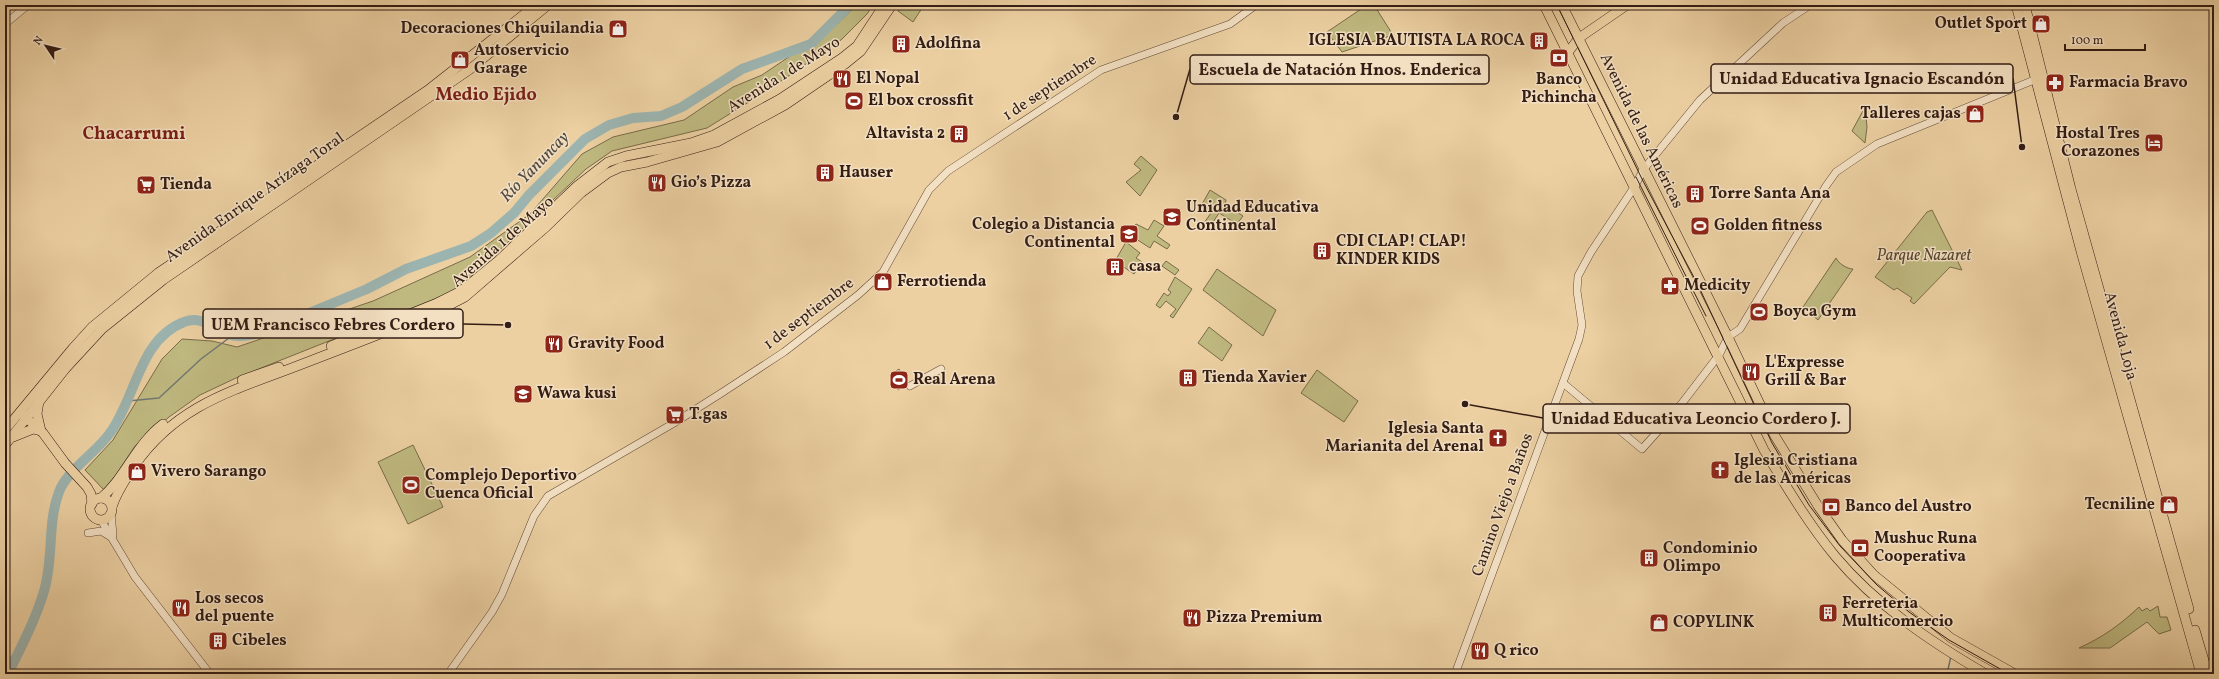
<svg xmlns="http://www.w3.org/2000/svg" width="2219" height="679" font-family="Vollkorn,serif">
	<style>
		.green { fill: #bfb980; stroke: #796b4a }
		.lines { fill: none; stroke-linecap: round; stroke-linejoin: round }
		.stream { stroke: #727872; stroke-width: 1.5 }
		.river { stroke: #9cb4b0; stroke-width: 10 }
		.minor-casing { stroke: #614a38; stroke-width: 8 }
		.major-casing { stroke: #331d14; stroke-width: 10 }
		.minor { stroke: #f3e0c3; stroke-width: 7 }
		.major { stroke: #ecd0a2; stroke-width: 9 }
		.tram { stroke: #331d14; stroke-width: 1 }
		.labels { text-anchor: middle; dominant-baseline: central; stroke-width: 3; stroke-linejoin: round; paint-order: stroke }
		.poi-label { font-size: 16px; font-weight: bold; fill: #331d14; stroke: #f3e0c3; text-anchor: start }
		.street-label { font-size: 16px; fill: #331d14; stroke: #f3e0c3 }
		.park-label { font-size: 16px; font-style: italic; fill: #56442f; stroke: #f3e0c3 }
		.water-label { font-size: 17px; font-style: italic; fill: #524a43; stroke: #f3e0c3 }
		.quarter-label { font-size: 18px; font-weight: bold; fill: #7a1f14; stroke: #f3e0c3 }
		.leader { fill: none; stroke: #331d14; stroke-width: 1.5 }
		.callout-dot { fill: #331d14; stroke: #f3e0c3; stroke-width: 1.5 }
		.callout { fill: #f3e0c3; stroke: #331d14; stroke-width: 1.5 }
		.callout-label { font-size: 17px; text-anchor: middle; font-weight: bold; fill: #331d14 }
	</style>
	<rect width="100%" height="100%" fill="#ecd0a2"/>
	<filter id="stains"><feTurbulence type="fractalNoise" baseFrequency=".005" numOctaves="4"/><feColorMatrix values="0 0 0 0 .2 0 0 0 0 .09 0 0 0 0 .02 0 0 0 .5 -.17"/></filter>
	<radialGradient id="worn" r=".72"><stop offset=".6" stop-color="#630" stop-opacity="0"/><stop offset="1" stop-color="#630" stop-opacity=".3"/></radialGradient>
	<g class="green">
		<path d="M 857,5 L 873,5 L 867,14 L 841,40 L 765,92 L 707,128 L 612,151 L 586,169 L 457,290 L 236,378 L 200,395 L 169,417 L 135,446 L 105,491 L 85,470 L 113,440 L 162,359 L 182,339 L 212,341 L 237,347 L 373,301 L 470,257 L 530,214 L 582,154 L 613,137 L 684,120 L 733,87 L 762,75 L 836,25 Z"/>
		<path d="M 902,5 L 924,5 L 913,22 L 898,11 Z"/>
		<path d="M 1367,5 L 1374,5 L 1393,35 L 1342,52 L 1327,32 Z"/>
		<path d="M 1865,107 L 1867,127 L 1865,143 L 1852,131 Z"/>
		<path d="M 1141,156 L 1157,170 L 1140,196 L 1126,182 L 1141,170 L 1134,164 Z"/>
		<path d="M 1210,190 L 1226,200 L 1225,204 L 1243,216 L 1237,224 L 1219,213 L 1210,227 L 1204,223 L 1211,213 L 1201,206 Z"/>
		<path d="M 1932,210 L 1962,270 L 1950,267 L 1914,304 L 1910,301 L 1912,298 L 1897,288 L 1894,290 L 1875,277 L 1927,212 Z"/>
		<path d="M 1154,220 L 1164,226 L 1157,236 L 1170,245 L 1167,249 L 1154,241 L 1150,248 L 1130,235 L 1136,224 L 1148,230 Z"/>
		<path d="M 1126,242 L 1140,253 L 1136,258 L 1142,262 L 1134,274 L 1115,261 Z"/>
		<path d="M 1836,258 C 1838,263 1847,269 1853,269 L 1818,320 L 1803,307 Z"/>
		<path d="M 1166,261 L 1179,270 L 1175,275 L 1162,266 Z"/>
		<path d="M 1217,269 L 1276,310 L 1263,336 L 1203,290 Z"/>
		<path d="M 1175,277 L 1192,289 L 1173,318 L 1170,316 L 1176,309 L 1166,301 L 1160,308 L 1156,305 L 1164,293 L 1168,296 L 1171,292 L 1168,290 Z"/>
		<path d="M 1209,327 L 1232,345 L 1222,361 L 1198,343 Z"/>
		<path d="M 899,369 L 907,384 L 898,390 L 890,375 Z"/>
		<path d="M 1317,370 L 1358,401 L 1344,422 L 1301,393 Z"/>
		<path d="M 413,445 L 443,507 L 408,524 L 378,462 Z"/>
		<path d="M 2158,606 L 2160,617 L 2167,617 L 2171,630 L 2159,634 L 2147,622 L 2110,648 L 2079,648 C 2103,637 2120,625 2139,607 L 2142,611 L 2147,608 L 2150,611 Z"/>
	</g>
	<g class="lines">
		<g class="stream">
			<path d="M 128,401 L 159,398 L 201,359 L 233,335"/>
			<path d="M 1947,674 L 1951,656"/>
		</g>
		<path class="river" d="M 8,674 C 21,647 36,619 44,591 C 54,558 47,524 59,492 C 67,470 97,452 110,433 C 136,398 139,339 184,322 C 201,315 213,328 228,334 C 239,338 251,335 261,333 L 367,289 L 406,269 L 471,246 L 491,233 L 514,213 L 529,195 L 585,139 L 609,125 L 633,118 L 661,116 L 682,107 L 742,69 L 811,44 L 850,5"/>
		<defs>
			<g id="minor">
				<path d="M 5,24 L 28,5"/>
				<path d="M 1563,383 L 1642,449 L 1676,411 L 1719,355 L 1728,337 L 1740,329 L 1826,186 L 1836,172 L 1877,144 L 2039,78"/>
				<path d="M 910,386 L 941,369"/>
				<path d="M 111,513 L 113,535"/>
				<path d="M 101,520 L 135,577 L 210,674"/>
				<path d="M 88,533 L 101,531 L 111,537"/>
				<path d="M 448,674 L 492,612 L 502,594 L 534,516 L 548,496 L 674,423 L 723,392 L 784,352 L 858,295 L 883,272 L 929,190 L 948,171 L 1101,70 L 1230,24 L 1256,5"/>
				<path d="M 1455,674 L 1579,339 L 1582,325 L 1577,291 L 1578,276 L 1591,252 L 1635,186 L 1643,170 L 1700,100 L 1783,23 L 1810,5"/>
			</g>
			<g id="major">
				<path d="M 1544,5 L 1764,450 C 1786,486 1808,523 1835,556 C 1876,605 1931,642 1986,674"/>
				<path d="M 1562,5 L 1728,337 L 1775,436 L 1818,506 L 1842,540 L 1874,575 L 1951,638 L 2015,674"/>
				<path d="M 2016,5 L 2082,255 L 2201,674"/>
				<path d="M 2025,5 L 2071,189 L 2189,609"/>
				<path d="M 1569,51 L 1579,38 L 1627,5"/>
				<path d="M 331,346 L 435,304 L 461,291 L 498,261 L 577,186 L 608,162 L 626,156 L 691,143 L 714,135 L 780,99 L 842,58 L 857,46 L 884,5"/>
				<path d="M 242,380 L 279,367"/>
				<path d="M 39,401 L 37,414 L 41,431"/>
				<path d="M 22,414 L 43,433 L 65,463 L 87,487 L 91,494 L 92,504"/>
				<path d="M 5,430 L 73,348 L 92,327 L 158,273 L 428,90 L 536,5"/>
				<path d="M 13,437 L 33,429 L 41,431"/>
				<path d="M 5,445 L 66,368 L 102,329 L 163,280 L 469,70 L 548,5"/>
				<path d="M 101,498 C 126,477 136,444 163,424"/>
				<circle cx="101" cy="509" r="11"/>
				<path d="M 112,507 C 117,491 126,479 135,465 C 177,405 232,391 297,366 C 344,348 391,330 438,311 L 465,297 L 546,227 L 581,193 L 608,173 L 621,167 L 647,162 L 717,142 L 785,105 L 845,64 L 861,51 L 892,5"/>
				<path d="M 2195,630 L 2208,674"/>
			</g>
		</defs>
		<use href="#minor" class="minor-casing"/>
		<use href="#major" class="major-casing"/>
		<use href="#minor" class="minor"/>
		<use href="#major" class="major"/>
		<g class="tram">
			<path d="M 1557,5 L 1643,181 L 1698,285 L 1772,443 L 1809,505 L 1840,546 L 1877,585 L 1909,612 L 1949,640 L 2009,674"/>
			<path d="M 1636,177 L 1706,316"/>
		</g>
	</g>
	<defs>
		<symbol id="shop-square" viewBox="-11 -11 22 22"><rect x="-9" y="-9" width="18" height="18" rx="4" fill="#8f2418" stroke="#f3e0c3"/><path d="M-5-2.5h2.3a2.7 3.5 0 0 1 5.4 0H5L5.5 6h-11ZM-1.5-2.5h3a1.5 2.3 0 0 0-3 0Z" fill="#fff"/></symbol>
		<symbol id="building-square" viewBox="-11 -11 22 22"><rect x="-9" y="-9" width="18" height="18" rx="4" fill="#8f2418" stroke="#f3e0c3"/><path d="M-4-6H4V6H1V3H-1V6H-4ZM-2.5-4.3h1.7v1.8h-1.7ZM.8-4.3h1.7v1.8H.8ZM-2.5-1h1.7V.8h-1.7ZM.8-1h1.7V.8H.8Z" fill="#fff"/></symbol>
		<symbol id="bank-square" viewBox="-11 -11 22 22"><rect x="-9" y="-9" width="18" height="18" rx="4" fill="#8f2418" stroke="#f3e0c3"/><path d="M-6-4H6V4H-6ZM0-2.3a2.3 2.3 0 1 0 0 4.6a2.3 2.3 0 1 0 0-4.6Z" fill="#fff"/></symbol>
		<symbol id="restaurant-square" viewBox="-11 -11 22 22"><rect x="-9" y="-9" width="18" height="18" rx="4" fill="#8f2418" stroke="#f3e0c3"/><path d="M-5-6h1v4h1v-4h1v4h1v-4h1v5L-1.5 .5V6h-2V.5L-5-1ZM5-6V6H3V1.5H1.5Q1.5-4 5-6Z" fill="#fff"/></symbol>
		<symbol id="pharmacy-square" viewBox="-11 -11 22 22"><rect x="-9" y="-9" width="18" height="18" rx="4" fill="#8f2418" stroke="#f3e0c3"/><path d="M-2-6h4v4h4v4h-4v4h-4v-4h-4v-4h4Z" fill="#fff"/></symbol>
		<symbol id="stadium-square" viewBox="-11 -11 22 22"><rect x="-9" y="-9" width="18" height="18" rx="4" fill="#8f2418" stroke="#f3e0c3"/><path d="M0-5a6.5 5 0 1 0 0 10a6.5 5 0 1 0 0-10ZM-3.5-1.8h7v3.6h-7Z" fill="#fff"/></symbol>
		<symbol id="hotel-square" viewBox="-11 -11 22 22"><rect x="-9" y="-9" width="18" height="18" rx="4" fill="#8f2418" stroke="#f3e0c3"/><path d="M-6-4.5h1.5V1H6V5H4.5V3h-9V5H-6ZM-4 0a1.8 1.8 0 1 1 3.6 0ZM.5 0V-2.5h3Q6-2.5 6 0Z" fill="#fff"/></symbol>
		<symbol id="supermarket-square" viewBox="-11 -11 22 22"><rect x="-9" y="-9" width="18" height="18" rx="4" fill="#8f2418" stroke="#f3e0c3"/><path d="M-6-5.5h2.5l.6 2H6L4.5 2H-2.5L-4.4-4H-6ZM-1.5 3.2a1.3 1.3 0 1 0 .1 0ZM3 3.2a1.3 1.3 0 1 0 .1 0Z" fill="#fff"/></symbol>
		<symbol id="university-square" viewBox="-11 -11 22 22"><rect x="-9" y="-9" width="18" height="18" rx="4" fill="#8f2418" stroke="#f3e0c3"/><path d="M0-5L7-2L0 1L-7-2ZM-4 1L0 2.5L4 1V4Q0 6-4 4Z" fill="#fff"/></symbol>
		<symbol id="school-square" viewBox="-11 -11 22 22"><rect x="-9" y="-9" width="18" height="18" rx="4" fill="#8f2418" stroke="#f3e0c3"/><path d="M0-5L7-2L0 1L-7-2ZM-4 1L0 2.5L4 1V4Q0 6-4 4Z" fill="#fff"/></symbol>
		<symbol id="church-square" viewBox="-11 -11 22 22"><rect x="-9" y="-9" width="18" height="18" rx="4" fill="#8f2418" stroke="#f3e0c3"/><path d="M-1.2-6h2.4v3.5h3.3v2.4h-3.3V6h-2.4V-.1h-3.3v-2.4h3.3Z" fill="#fff"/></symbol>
	</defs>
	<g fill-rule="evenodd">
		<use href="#shop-square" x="2030" y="13" width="22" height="22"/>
		<use href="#shop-square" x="607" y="18" width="22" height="22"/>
		<use href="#building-square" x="1528" y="30" width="22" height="22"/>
		<use href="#building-square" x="890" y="33" width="22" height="22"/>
		<use href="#bank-square" x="1548" y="47" width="22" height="22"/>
		<use href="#shop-square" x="449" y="49" width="22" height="22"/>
		<use href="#restaurant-square" x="831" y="68" width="22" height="22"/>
		<use href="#pharmacy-square" x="2044" y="72" width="22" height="22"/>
		<use href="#stadium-square" x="843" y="90" width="22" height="22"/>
		<use href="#shop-square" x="1964" y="103" width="22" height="22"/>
		<use href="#building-square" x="948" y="123" width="22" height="22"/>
		<use href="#hotel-square" x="2143" y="132" width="22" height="22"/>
		<use href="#building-square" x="814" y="162" width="22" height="22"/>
		<use href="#restaurant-square" x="646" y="172" width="22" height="22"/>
		<use href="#supermarket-square" x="135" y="174" width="22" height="22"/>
		<use href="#building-square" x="1684" y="183" width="22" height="22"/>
		<use href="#university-square" x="1161" y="206" width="22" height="22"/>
		<use href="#stadium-square" x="1689" y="215" width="22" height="22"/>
		<use href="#school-square" x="1118" y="223" width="22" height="22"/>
		<use href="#building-square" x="1311" y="240" width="22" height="22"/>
		<use href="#building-square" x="1104" y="256" width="22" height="22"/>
		<use href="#shop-square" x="872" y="271" width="22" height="22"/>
		<use href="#pharmacy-square" x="1659" y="275" width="22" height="22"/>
		<use href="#stadium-square" x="1748" y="301" width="22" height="22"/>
		<use href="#restaurant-square" x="543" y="333" width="22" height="22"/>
		<use href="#restaurant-square" x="1740" y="361" width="22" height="22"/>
		<use href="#building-square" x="1177" y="367" width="22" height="22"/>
		<use href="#stadium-square" x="888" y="369" width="22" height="22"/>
		<use href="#school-square" x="512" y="383" width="22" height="22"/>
		<use href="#supermarket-square" x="664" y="404" width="22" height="22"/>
		<use href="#church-square" x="1487" y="427" width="22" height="22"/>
		<use href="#church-square" x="1709" y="459" width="22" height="22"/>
		<use href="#shop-square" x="126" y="461" width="22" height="22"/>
		<use href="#stadium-square" x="400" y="474" width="22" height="22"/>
		<use href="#shop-square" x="2158" y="494" width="22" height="22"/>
		<use href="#bank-square" x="1820" y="496" width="22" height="22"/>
		<use href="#bank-square" x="1849" y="537" width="22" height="22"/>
		<use href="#building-square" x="1638" y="547" width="22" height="22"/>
		<use href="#restaurant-square" x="170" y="597" width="22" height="22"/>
		<use href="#building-square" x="1817" y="602" width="22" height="22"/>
		<use href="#restaurant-square" x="1181" y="607" width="22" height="22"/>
		<use href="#shop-square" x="1648" y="612" width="22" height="22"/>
		<use href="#building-square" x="207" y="630" width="22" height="22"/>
		<use href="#restaurant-square" x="1469" y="640" width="22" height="22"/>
	</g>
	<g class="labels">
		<g class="poi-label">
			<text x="2027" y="24" text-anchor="end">Outlet Sport</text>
			<text x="604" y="29" text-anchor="end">Decoraciones Chiquilandia</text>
			<text x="1525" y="41" text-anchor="end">IGLESIA BAUTISTA LA ROCA</text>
			<text x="915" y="44">Adolfina</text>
			<text x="474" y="51">Autoservicio<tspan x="474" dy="18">Garage</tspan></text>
			<text x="856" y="79">El Nopal</text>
			<text x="1559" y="80" text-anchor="middle">Banco<tspan x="1559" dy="18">Pichincha</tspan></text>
			<text x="2069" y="83">Farmacia Bravo</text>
			<text x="868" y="101">El box crossfit</text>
			<text x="1961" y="114" text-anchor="end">Talleres cajas</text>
			<text x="945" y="134" text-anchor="end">Altavista 2</text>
			<text x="2140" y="134" text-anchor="end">Hostal Tres<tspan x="2140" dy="18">Corazones</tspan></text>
			<text x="839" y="173">Hauser</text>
			<text x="671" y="183">Gio’s Pizza</text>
			<text x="160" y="185">Tienda</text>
			<text x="1709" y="194">Torre Santa Ana</text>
			<text x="1186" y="208">Unidad Educativa<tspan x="1186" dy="18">Continental</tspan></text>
			<text x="1115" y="225" text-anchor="end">Colegio a Distancia<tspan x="1115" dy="18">Continental</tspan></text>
			<text x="1714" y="226">Golden fitness</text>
			<text x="1336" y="242">CDI CLAP! CLAP!<tspan x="1336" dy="18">KINDER KIDS</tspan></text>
			<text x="1129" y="267">casa</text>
			<text x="897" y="282">Ferrotienda</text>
			<text x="1684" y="286">Medicity</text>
			<text x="1773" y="312">Boyca Gym</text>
			<text x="568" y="344">Gravity Food</text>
			<text x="1765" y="363">L'Expresse<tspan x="1765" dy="18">Grill &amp; Bar</tspan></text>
			<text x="1202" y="378">Tienda Xavier</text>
			<text x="913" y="380">Real Arena</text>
			<text x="537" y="394">Wawa kusi</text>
			<text x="689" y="415">T.gas</text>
			<text x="1484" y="429" text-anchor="end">Iglesia Santa<tspan x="1484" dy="18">Marianita del Arenal</tspan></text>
			<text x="1734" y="461">Iglesia Cristiana<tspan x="1734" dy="18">de las Américas</tspan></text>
			<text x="151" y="472">Vivero Sarango</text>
			<text x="425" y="476">Complejo Deportivo<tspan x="425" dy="18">Cuenca Oficial</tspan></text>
			<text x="2155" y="505" text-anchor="end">Tecniline</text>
			<text x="1845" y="507">Banco del Austro</text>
			<text x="1874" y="539">Mushuc Runa<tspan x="1874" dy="18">Cooperativa</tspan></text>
			<text x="1663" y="549">Condominio<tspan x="1663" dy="18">Olimpo</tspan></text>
			<text x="195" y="599">Los secos<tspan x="195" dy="18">del puente</tspan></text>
			<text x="1842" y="604">Ferreteria<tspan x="1842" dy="18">Multicomercio</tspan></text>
			<text x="1206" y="618">Pizza Premium</text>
			<text x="1673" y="623">COPYLINK</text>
			<text x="232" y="641">Cibeles</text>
			<text x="1494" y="651">Q rico</text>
		</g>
		<g class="street-label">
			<text transform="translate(784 75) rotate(-32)">Avenida 1 de Mayo</text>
			<text transform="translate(1050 88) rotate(-33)">1 de septiembre</text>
			<text transform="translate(1641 131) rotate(64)">Avenida de las Américas</text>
			<text transform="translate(255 198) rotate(-35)">Avenida Enrique Arízaga Toral</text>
			<text transform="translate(503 242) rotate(-41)">Avenida 1 de Mayo</text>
			<text transform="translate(809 314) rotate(-37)">1 de septiembre</text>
			<text transform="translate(2120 336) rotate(75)">Avenida Loja</text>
			<text transform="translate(1503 505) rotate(-70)">Camino Viejo a Baños</text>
		</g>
		<g class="park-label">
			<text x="1924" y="256">Parque Nazaret</text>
		</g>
		<g class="water-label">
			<text transform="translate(535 167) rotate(-46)">Río Yanuncay</text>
		</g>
		<g class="quarter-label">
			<text x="486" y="95">Medio Ejido</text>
			<text x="134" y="134">Chacarrumi</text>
		</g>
	</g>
	<path class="leader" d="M1176 117L1190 69M2022 147L2013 78M508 325L463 324M1465 404L1543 418"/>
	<g class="callout-dot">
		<circle cx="1176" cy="117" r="4"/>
		<circle cx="2022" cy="147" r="4"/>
		<circle cx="508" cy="325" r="4"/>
		<circle cx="1465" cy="404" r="4"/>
	</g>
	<g class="callout">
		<rect x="1190" y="55" width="299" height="29" rx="4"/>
		<rect x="1711" y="64" width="302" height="29" rx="4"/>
		<rect x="203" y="309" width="260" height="29" rx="4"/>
		<rect x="1543" y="404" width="307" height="29" rx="4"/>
	</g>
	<g class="callout-label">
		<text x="1340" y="75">Escuela de Natación Hnos. Enderica</text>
		<text x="1862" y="84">Unidad Educativa Ignacio Escandón</text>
		<text x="333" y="330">UEM Francisco Febres Cordero</text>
		<text x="1696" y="424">Unidad Educativa Leoncio Cordero J.</text>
	</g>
	<rect width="2219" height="679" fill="none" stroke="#ecd0a2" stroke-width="20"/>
	<rect x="6" y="6" width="2207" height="667" fill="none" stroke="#331d14" stroke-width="2"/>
	<rect x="10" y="10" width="2199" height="659" fill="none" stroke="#331d14"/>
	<g transform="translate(46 46) rotate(305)" stroke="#f3e0c3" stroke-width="3" paint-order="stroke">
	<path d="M0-3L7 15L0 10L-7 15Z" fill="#331d14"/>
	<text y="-6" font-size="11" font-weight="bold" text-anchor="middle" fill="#331d14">N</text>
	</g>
	<path d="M2065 44v6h80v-6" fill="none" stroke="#331d14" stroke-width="2"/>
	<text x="2071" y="44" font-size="12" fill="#331d14" stroke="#f3e0c3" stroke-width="3" paint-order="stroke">100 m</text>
	<rect width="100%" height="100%" filter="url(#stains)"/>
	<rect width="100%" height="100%" fill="url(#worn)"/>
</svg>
